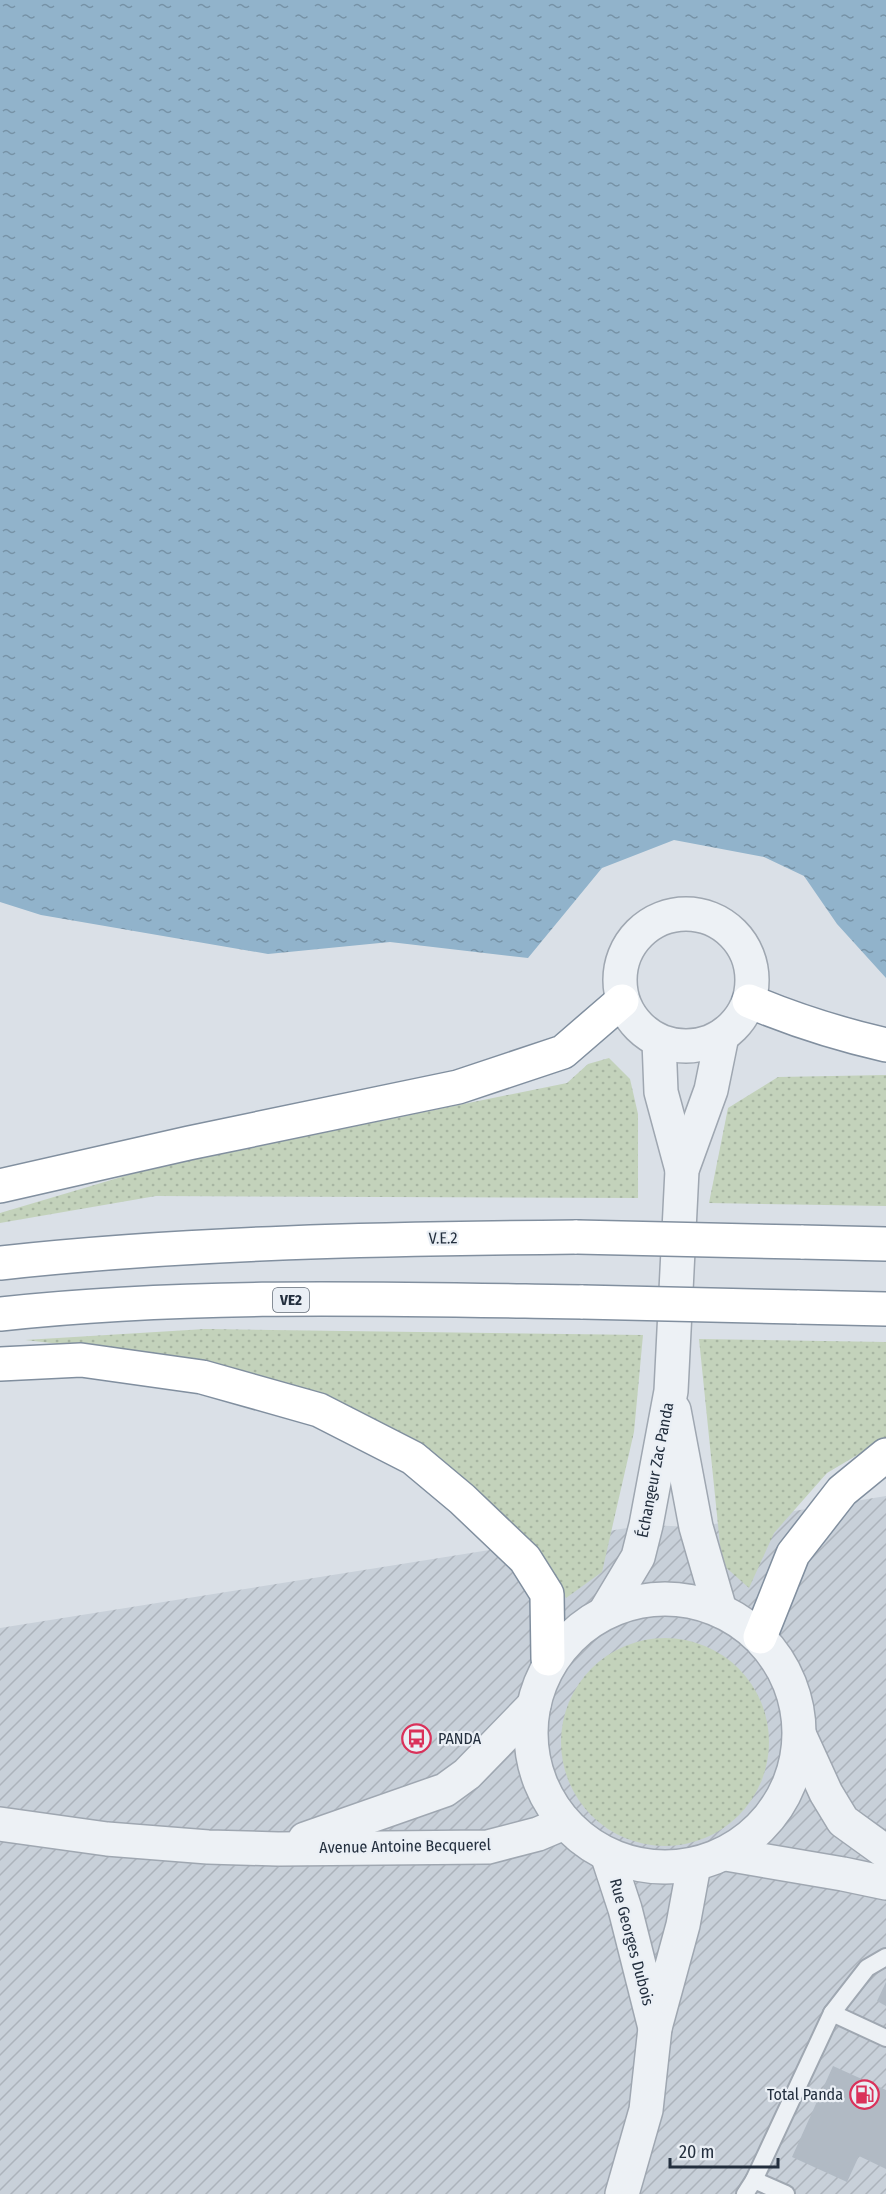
<svg xmlns="http://www.w3.org/2000/svg" width="886" height="2194" font-family="'Fira Sans Condensed',sans-serif">
	<style>
		.industrial { fill: url(#industrial-furrows) }
		.grass { fill: url(#grass-dots) }
		.water { fill: url(#water-ripples) }
		.building { fill: #b1bac4 }
		.lines { fill: none; stroke-linecap: round; stroke-linejoin: round }
		.service-casing { stroke: #9fa7b1; stroke-width: 20 }
		.minor-casing { stroke: #9fa7b1; stroke-width: 36 }
		.tertiary-casing { stroke: #9fa7b1; stroke-width: 36 }
		.trunk-casing { stroke: #818f9f; stroke-width: 36 }
		.service { stroke: #edf1f5; stroke-width: 16 }
		.minor { stroke: #edf1f5; stroke-width: 33 }
		.tertiary { stroke: #edf1f5; stroke-width: 33 }
		.trunk { stroke: #fff; stroke-width: 33 }
		.trunk-bridge-casing { stroke: #818f9f; stroke-width: 36; stroke-linecap: butt }
		.trunk-bridge { stroke: #fff; stroke-width: 33 }
		.labels { text-anchor: middle; dominant-baseline: central; stroke-width: 4.5; stroke-linejoin: round; paint-order: stroke }
		.shield { fill: #eaeff5; stroke: #5f6975; stroke-width: 1.5 }
		.shield-label { font-size: 15px; font-weight: bold; fill: #232f3e }
		.street-label { font-size: 16px; fill: #232f3e; stroke: #eaeff5 }
		.poi-label { font-size: 16px; fill: #232f3e; stroke: #eaeff5; text-anchor: start }
	</style>
	<defs>
		<pattern id="industrial-furrows" width="10" height="10" patternUnits="userSpaceOnUse" patternTransform="scale(1.5)"><rect width="10" height="10" fill="#c8d0d9"/><path d="M-1 1l2-2M0 10L10 0M9 11l2-2" fill="none" stroke="#acb3bb"/></pattern>
		<pattern id="grass-dots" width="8" height="8" patternUnits="userSpaceOnUse" patternTransform="scale(1.5)"><rect width="8" height="8" fill="#c3d2bb"/><path d="M2 2h.1M6 6h.1" fill="none" stroke="#a7b5a2" stroke-width="1.8" stroke-linecap="round"/></pattern>
		<pattern id="water-ripples" width="26" height="14" patternUnits="userSpaceOnUse" patternTransform="scale(1.5)"><rect width="26" height="14" fill="#91b3cb"/><path d="M2 4q2-2 4 0t4 0M15 11q2-2 4 0t4 0" fill="none" stroke="#7692a6"/></pattern>
	</defs>
	<rect width="100%" height="100%" fill="#dae0e7"/>
	<path class="industrial" d="M 886,1496 L 886,2194 L 0,2194 L 0,1628 L 646,1525 L 696,1527 Z"/>
	<g class="grass">
		<path d="M 609,1058 L 630,1079 L 638,1114 L 638,1198 L 156,1196 L 0,1223 L 0,1213 L 155,1167 L 567,1083 L 588,1064 Z"/>
		<path d="M 886,1075 L 886,1206 L 709,1203 L 728,1108 L 778,1077 Z"/>
		<path d="M 205,1329 L 643,1335 L 634,1432 L 602,1572 L 566,1598 L 510,1521 L 419,1444 L 305,1390 L 200,1360 L 25,1340 Z"/>
		<path d="M 699,1339 L 886,1342 L 886,1438 L 827,1473 L 774,1533 L 749,1588 L 722,1564 Z"/>
		<circle cx="665" cy="1742" r="104"/>
	</g>
	<path class="water" d="M 0,0 L 886,0 L 886,978 L 837,924 L 804,876 L 764,857 L 674,840 L 602,868 L 528,958 L 390,942 L 268,954 L 41,915 L 0,902 Z"/>
	<g class="building">
		<path d="M 886,1982 L 886,2006 L 877,2001 Z"/>
		<path d="M 833,2066 L 886,2090 L 886,2169 L 859,2156 L 847,2182 L 792,2157 Z"/>
	</g>
	<g class="lines">
		<defs>
			<g id="service">
				<path d="M 832,2013 L 867,1968 L 886,1957"/>
				<path d="M 754,2180 L 832,2013 L 886,2038"/>
				<path d="M 745,2194 L 754,2180 L 786,2194"/>
			</g>
			<g id="minor">
				<path d="M 608,1857 L 625,1909 L 655,2028 L 683,1925 L 694,1865"/>
				<path d="M 622,2194 L 646,2110 L 655,2028"/>
			</g>
			<g id="tertiary">
				<circle cx="686" cy="980" r="66"/>
				<path d="M 659,1041 L 661,1092 L 682,1170"/>
				<path d="M 674,1410 L 696,1527 L 720,1610"/>
				<circle cx="665" cy="1733" r="134"/>
				<path d="M 605,1612 L 638,1557 L 646,1525 L 671,1391 L 682,1170 L 711,1090 L 722,1036"/>
				<path d="M 800,1736 L 826,1793 L 843,1821 L 886,1852"/>
				<path d="M 0,1824 L 107,1839 L 208,1847 L 278,1849 L 488,1847 L 538,1834 L 564,1823"/>
				<path d="M 305,1839 L 445,1790 L 467,1774 L 534,1705"/>
				<path d="M 726,1854 L 843,1874 L 886,1883"/>
			</g>
			<g id="trunk">
				<path d="M 749,1001 C 794,1020 838,1034 886,1045"/>
				<path d="M 0,1186 L 189,1143 L 458,1087 L 563,1052 L 622,1001"/>
				<path d="M 801,1242 L 886,1244"/>
				<path d="M 0,1263 C 191,1242 385,1239 577,1237"/>
				<path d="M 797,1307 L 886,1309"/>
				<path d="M 0,1314 C 193,1293 389,1299 583,1302"/>
				<path d="M 0,1364 L 81,1360 L 202,1377 L 319,1410 L 413,1458 L 462,1499 L 525,1559 L 547,1594 L 548,1659"/>
				<path d="M 760,1637 L 793,1554 L 842,1491 L 886,1455"/>
			</g>
		</defs>
		<use href="#service" class="service-casing"/>
		<use href="#minor" class="minor-casing"/>
		<use href="#tertiary" class="tertiary-casing"/>
		<use href="#trunk" class="trunk-casing"/>
		<use href="#service" class="service"/>
		<use href="#minor" class="minor"/>
		<use href="#tertiary" class="tertiary"/>
		<use href="#trunk" class="trunk"/>
		<defs>
			<g id="trunk-bridge">
				<path d="M 577,1237 L 801,1242"/>
				<path d="M 583,1302 L 797,1307"/>
			</g>
		</defs>
		<use href="#trunk-bridge" class="trunk-bridge-casing"/>
		<use href="#trunk-bridge" class="trunk-bridge"/>
	</g>
	<defs>
		<symbol id="bus-ring" viewBox="-11 -11 22 22"><circle r="9.5" fill="#eaeff5" stroke="#da315a" stroke-width="1.5"/><path d="M-5-6H5V4H4V6H2V4H-2V6H-4V4H-5ZM-3.5-4V0h7V-4ZM-3.5 1.2v1.5H-2V1.2ZM2 1.2v1.5H3.5V1.2Z" fill="#da315a"/></symbol>
		<symbol id="fuel-ring" viewBox="-11 -11 22 22"><circle r="9.5" fill="#eaeff5" stroke="#da315a" stroke-width="1.5"/><path d="M-5.5-6h7V0h2V4h1.3V-2.5L3-4.5l.8-.8L6-3V5H2.5V1h-1V6h-7ZM-4.2-4.7v3.2H.2V-4.7Z" fill="#da315a"/></symbol>
	</defs>
	<g fill-rule="evenodd">
		<use href="#bus-ring" x="400" y="1722" width="33" height="33"/>
		<use href="#fuel-ring" x="848" y="2078" width="33" height="33"/>
	</g>
	<g class="labels">
		<rect class="shield" x="273" y="1288" width="36" height="24" rx="4.5"/>
		<g class="shield-label">
			<text x="291" y="1300">VE2</text>
		</g>
		<g class="street-label">
			<text transform="translate(443 1238) rotate(-1)">V.E.2</text>
			<text transform="translate(655 1470) rotate(-79)">Échangeur Zac Panda</text>
			<text transform="translate(405 1846) rotate(-1)">Avenue Antoine Becquerel</text>
			<text transform="translate(632 1942) rotate(75)">Rue Georges Dubois</text>
		</g>
		<g class="poi-label">
			<text x="438" y="1738">PANDA</text>
			<text x="843" y="2094" text-anchor="end">Total Panda</text>
		</g>
	</g>
	<path d="M670 2158v9h108v-9" fill="none" stroke="#232f3e" stroke-width="3"/>
	<text x="679" y="2158" font-size="18" fill="#232f3e" stroke="#eaeff5" stroke-width="4.5" paint-order="stroke">20 m</text>
</svg>
